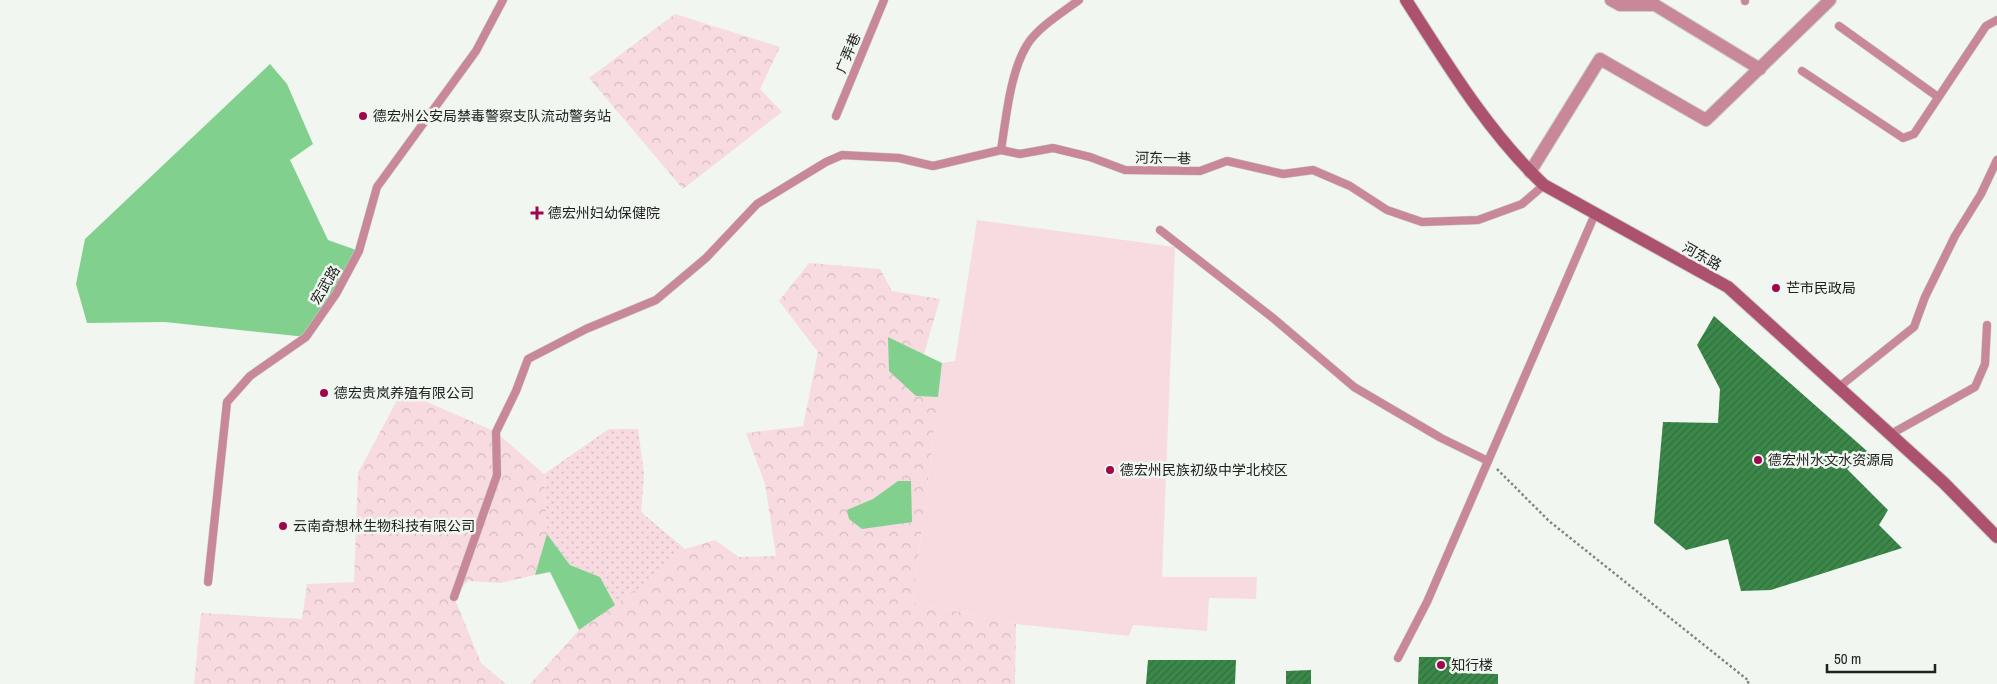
<svg xmlns="http://www.w3.org/2000/svg" width="1997" height="684" font-family="'Archivo Narrow','Noto Sans SC',sans-serif">
	<style>
		.grass { fill: url(#grass-dots) }
		.forest { fill: url(#forest-crowns) }
		.pitch { fill: #f8dbe1 }
		.water { fill: #82d08e }
		.building { fill: url(#building-hatch) }
		.lines { fill: none; stroke-linecap: round; stroke-linejoin: round }
		.service-casing { stroke: #cbd0cb; stroke-width: 9 }
		.minor-casing { stroke: #cbd0cb; stroke-width: 14 }
		.secondary-casing { stroke: #cbd0cb; stroke-width: 14 }
		.path { stroke: #828682; stroke-width: 2.5; stroke-dasharray: 2.5 2.5; stroke-linecap: butt }
		.service { stroke: #c98899; stroke-width: 8 }
		.minor { stroke: #c98899; stroke-width: 12 }
		.secondary { stroke: #ad526e; stroke-width: 12 }
		.poi-dot { fill: #9e064d; stroke: #f1f6f1; stroke-width: 2 }
		.labels { text-anchor: middle; dominant-baseline: central; stroke-width: 5; stroke-linejoin: round; paint-order: stroke }
		.street-label { font-size: 14px; fill: #202220; stroke: #f1f6f1 }
		.poi-label { font-size: 14px; fill: #202220; stroke: #f1f6f1; text-anchor: start }
	</style>
	<defs>
		<pattern id="grass-dots" width="8" height="8" patternUnits="userSpaceOnUse" patternTransform="scale(1.25)"><rect width="8" height="8" fill="#f8dbe1"/><path d="M2 2h.1M6 6h.1" fill="none" stroke="#d4bcc1" stroke-width="1.8" stroke-linecap="round"/></pattern>
		<pattern id="forest-crowns" width="20" height="18" patternUnits="userSpaceOnUse" patternTransform="scale(1.25)"><rect width="20" height="18" fill="#f8dbe1"/><path d="M2 6a3 3 0 1 1 6 0M12 15a3 3 0 1 1 6 0" fill="none" stroke="#d4bcc1"/></pattern>
		<pattern id="building-hatch" width="6" height="6" patternUnits="userSpaceOnUse" patternTransform="scale(1.25)"><rect width="6" height="6" fill="#3b884a"/><path d="M-1 1l2-2M0 6l6-6M5 7l2-2" fill="none" stroke="#316f3d"/></pattern>
	</defs>
	<rect width="100%" height="100%" fill="#f1f6f1"/>
	<path class="grass" d="M 609,429 L 638,429 L 644,474 L 641,512 L 685,549 L 650,581 L 615,605 L 600,577 L 570,565 L 547,534 L 544,474 Z"/>
	<g class="forest">
		<path d="M 675,14 L 780,47 L 760,89 L 782,112 L 683,189 L 589,78 Z"/>
		<path d="M 809,263 L 880,269 L 892,291 L 940,299 L 924,354 L 888,338 L 916,396 L 938,397 L 913,602 L 1016,624 L 1015,684 L 530,684 L 579,630 L 649,581 L 685,549 L 715,540 L 739,557 L 776,556 L 765,484 L 746,433 L 803,426 L 818,352 L 779,301 Z"/>
		<path d="M 402,391 L 496,432 L 544,474 L 547,534 L 535,575 L 501,583 L 468,581 L 454,597 L 481,663 L 506,684 L 194,684 L 201,613 L 302,619 L 307,584 L 354,582 L 358,473 Z"/>
	</g>
	<path class="pitch" d="M 977,220 L 1175,247 L 1162,577 L 1257,577 L 1256,599 L 1209,598 L 1207,631 L 1133,625 L 1129,636 L 1016,624 L 913,602 L 942,363 L 955,361 Z"/>
	<g class="water">
		<path d="M 270,64 L 287,84 L 313,144 L 290,160 L 328,240 L 359,251 L 306,337 L 165,322 L 87,323 L 76,284 L 85,239 Z"/>
		<path d="M 888,337 L 942,363 L 938,397 L 916,396 L 889,371 Z"/>
		<path d="M 898,481 L 911,481 L 912,522 L 862,529 L 849,519 L 847,510 L 873,499 Z"/>
		<path d="M 547,534 L 570,565 L 600,577 L 615,605 L 579,630 L 550,572 L 535,575 Z"/>
	</g>
	<g class="building">
		<path d="M 1714,316 L 1867,451 L 1847,469 L 1888,510 L 1879,525 L 1902,548 L 1771,590 L 1741,591 L 1728,539 L 1686,550 L 1654,523 L 1663,422 L 1718,423 L 1720,389 L 1697,345 Z"/>
		<path d="M 1419,657 L 1464,657 L 1463,673 L 1498,674 L 1498,684 L 1418,684 Z"/>
		<path d="M 1148,660 L 1236,660 L 1235,684 L 1146,684 Z"/>
		<path d="M 1311,670 L 1311,684 L 1286,684 L 1286,671 Z"/>
	</g>
	<g class="lines">
		<defs>
			<g id="service">
				<path d="M 1745,1 L 1745,0"/>
				<path d="M 1839,26 L 1938,97"/>
				<path d="M 1802,71 L 1903,138 L 1914,134 L 1986,26 L 1997,20"/>
				<path d="M 836,116 L 884,0"/>
				<path d="M 1001,150 C 1006,119 1010,72 1027,45 C 1037,28 1063,12 1079,0"/>
				<path d="M 1160,230 L 1273,318 L 1354,387 L 1441,438 L 1488,461"/>
				<path d="M 1839,387 L 1914,327 L 1925,297 L 1955,236 L 1981,194 L 1997,160"/>
				<path d="M 1891,434 L 1975,387 L 1985,364 L 1987,325"/>
				<path d="M 208,582 L 227,402 L 250,376 L 306,337 L 336,294 L 359,251 L 377,187 L 476,51 L 503,0"/>
				<path d="M 454,597 L 497,475 L 496,432 L 516,391 L 528,359 L 586,329 L 656,300 L 706,258 L 757,204 L 826,162 L 842,155 L 899,158 L 933,166 L 1001,150 L 1020,154 L 1053,148 L 1090,157 L 1125,170 L 1200,171 L 1227,161 L 1283,174 L 1313,170 L 1350,186 L 1387,210 L 1422,222 L 1478,220 L 1522,204 L 1544,185"/>
				<path d="M 1398,658 L 1427,602 L 1595,214"/>
			</g>
			<g id="minor">
				<path d="M 1611,0 L 1620,5 L 1655,5 L 1760,69"/>
				<path d="M 1530,172 L 1600,59 L 1706,120 L 1830,0"/>
			</g>
			<path id="secondary" d="M 1406,0 C 1447,64 1488,132 1544,185 L 1728,287 L 1944,483 L 1997,537"/>
		</defs>
		<use href="#service" class="service-casing"/>
		<use href="#minor" class="minor-casing"/>
		<use href="#secondary" class="secondary-casing"/>
		<path class="path" d="M 1497,469 L 1549,521 L 1749,681 L 1747,684"/>
		<use href="#service" class="service"/>
		<use href="#minor" class="minor"/>
		<use href="#secondary" class="secondary"/>
	</g>
	<g class="poi-dot">
		<circle cx="363" cy="116" r="5"/>
		<path d="M534.5 205.5h5v5h5v5h-5v5h-5v-5h-5v-5h5z"/>
		<circle cx="1776" cy="288" r="5"/>
		<circle cx="324" cy="393" r="5"/>
		<circle cx="1758" cy="460" r="5"/>
		<circle cx="1110" cy="470" r="5"/>
		<circle cx="283" cy="526" r="5"/>
		<circle cx="1441" cy="665" r="5"/>
	</g>
	<g class="labels">
		<g class="street-label">
			<text transform="translate(848 53) rotate(-67)">广弄巷</text>
			<text transform="translate(1163 158) rotate(1)">河东一巷</text>
			<text transform="translate(1702 256) rotate(29)">河东路</text>
			<text transform="translate(325 285) rotate(-59)">宏武路</text>
		</g>
		<g class="poi-label">
			<text x="373" y="116">德宏州公安局禁毒警察支队流动警务站</text>
			<text x="548" y="213">德宏州妇幼保健院</text>
			<text x="1786" y="288">芒市民政局</text>
			<text x="334" y="393">德宏贵岚养殖有限公司</text>
			<text x="1768" y="460">德宏州水文水资源局</text>
			<text x="1120" y="470">德宏州民族初级中学北校区</text>
			<text x="293" y="526">云南奇想林生物科技有限公司</text>
			<text x="1451" y="665">知行楼</text>
		</g>
	</g>
	<path d="M1827 664v8h108v-8" fill="none" stroke="#202220" stroke-width="2.5"/>
	<text x="1834" y="664" font-size="15" fill="#202220" stroke="#f1f6f1" stroke-width="4" paint-order="stroke">50 m</text>
</svg>
